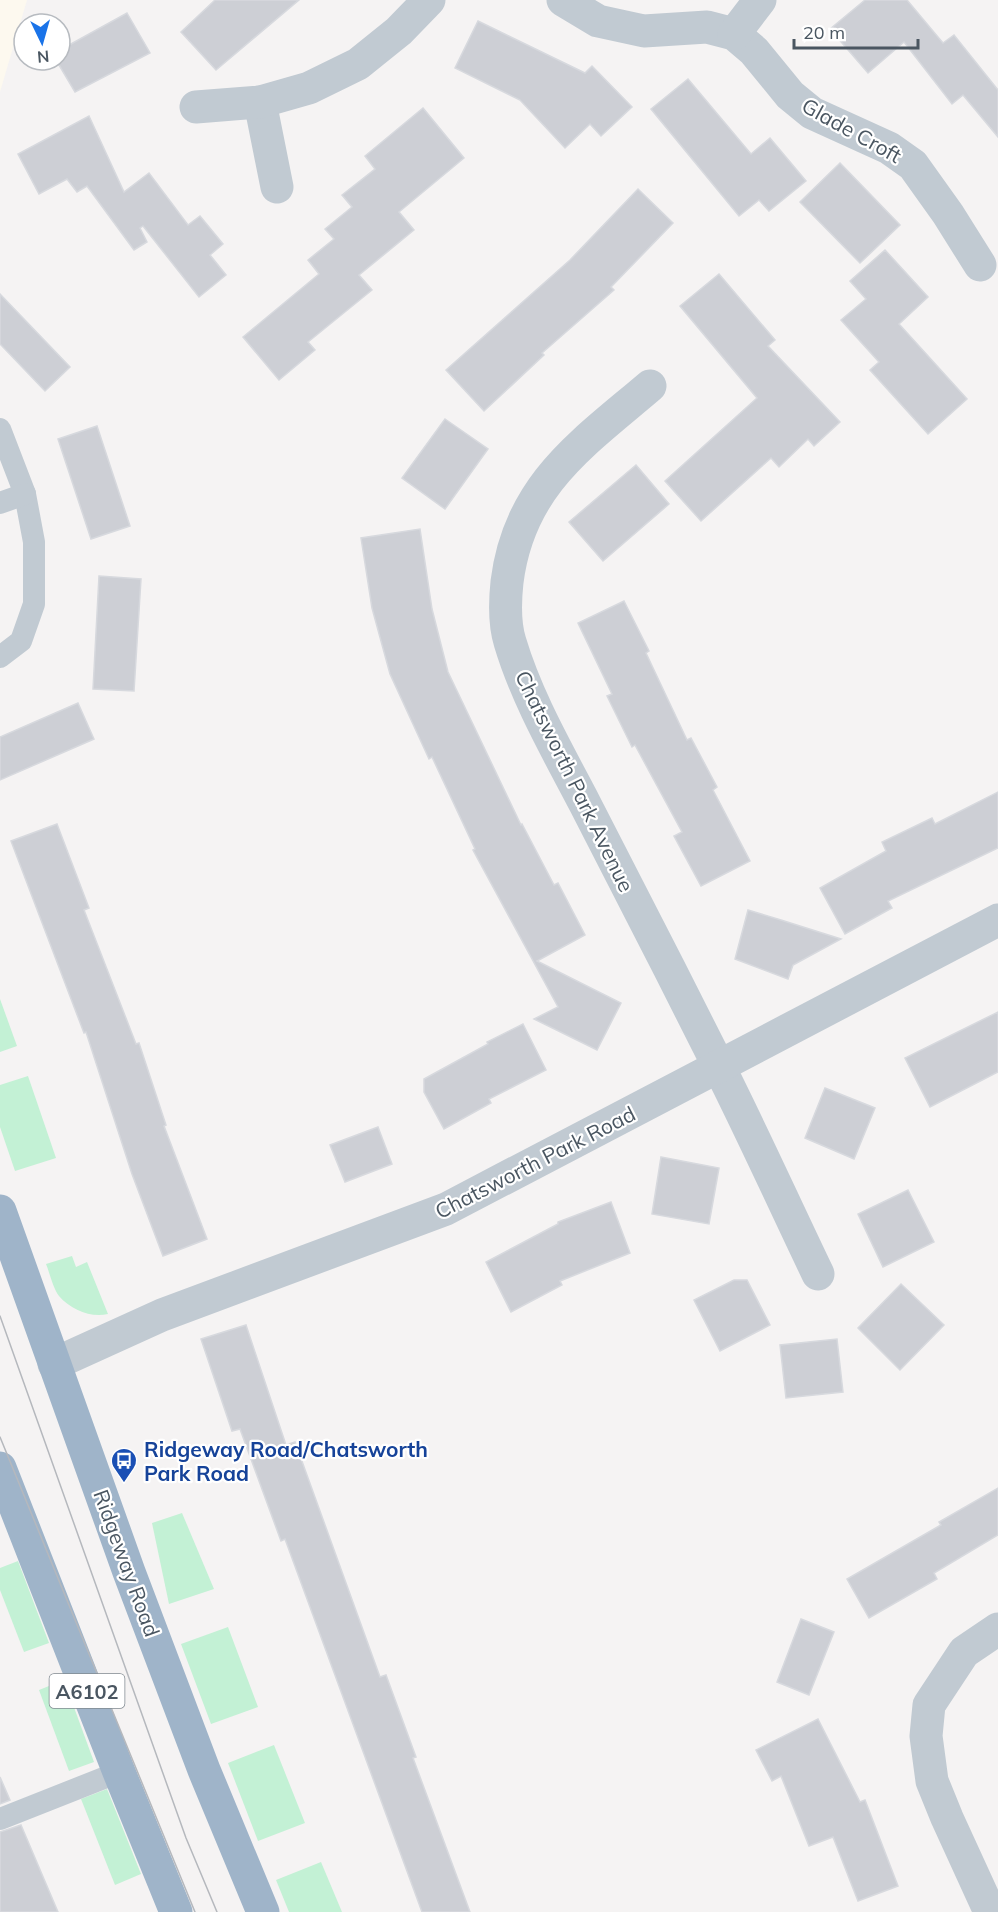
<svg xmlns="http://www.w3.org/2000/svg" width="998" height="1912" font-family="Mulish,sans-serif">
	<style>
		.commercial { fill: #fdf9ef }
		.green { fill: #c3f1d5 }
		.building { fill: #cdcfd5; stroke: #d7d9de; stroke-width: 1.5 }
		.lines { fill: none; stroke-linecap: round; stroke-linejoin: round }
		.service { stroke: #c1cad2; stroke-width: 22 }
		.minor { stroke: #c1cad2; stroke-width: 33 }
		.trunk { stroke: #9fb4c9; stroke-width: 33 }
		.tram { stroke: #b5b8bd; stroke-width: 1.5 }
		.labels { text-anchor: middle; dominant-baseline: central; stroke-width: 4.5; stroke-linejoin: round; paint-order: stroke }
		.shield { fill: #fff; stroke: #808990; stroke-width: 1.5 }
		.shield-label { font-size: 20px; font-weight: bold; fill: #4a5661 }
		.street-label { font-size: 21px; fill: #4a5661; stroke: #fff }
		.transit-label { font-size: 21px; font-weight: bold; fill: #164399; stroke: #fff; text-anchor: start }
	</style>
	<rect width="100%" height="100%" fill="#f5f3f3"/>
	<path class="commercial" d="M 0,0 L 27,0 L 0,92 Z"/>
	<g class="green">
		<path d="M 0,999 L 17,1046 L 0,1052 Z"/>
		<path d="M 28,1076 L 56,1158 L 15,1171 L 0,1127 L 0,1085 Z"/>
		<path d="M 72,1256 L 76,1267 L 87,1262 L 108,1314 C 91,1318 71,1310 59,1296 C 53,1288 50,1274 46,1264 Z"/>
		<path d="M 182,1513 L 214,1589 L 169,1604 L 152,1523 Z"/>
		<path d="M 18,1561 L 49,1643 L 24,1652 L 0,1590 L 0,1568 Z"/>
		<path d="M 228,1627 L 258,1707 L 211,1724 L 181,1644 Z"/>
		<path d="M 64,1680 L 94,1762 L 69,1771 L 39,1690 Z"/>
		<path d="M 274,1745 L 305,1823 L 258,1841 L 228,1763 Z"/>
		<path d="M 107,1789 L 141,1874 L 115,1885 L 81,1799 Z"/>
		<path d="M 321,1862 L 342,1912 L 289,1912 L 276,1880 Z"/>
	</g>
	<g class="building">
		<path d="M 215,0 L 299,0 L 216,70 L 181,32 Z"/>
		<path d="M 865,0 L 907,0 L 943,43 L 954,35 L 998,90 L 998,137 L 963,95 L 952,104 L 904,42 L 868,73 L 830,29 Z"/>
		<path d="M 127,13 L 150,53 L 75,92 L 56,60 L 60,60 L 60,50 Z"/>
		<path d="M 478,21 L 585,73 L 592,66 L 632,107 L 601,136 L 590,124 L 565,148 L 520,100 L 455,68 Z"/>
		<path d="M 688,79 L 751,154 L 770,138 L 806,181 L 769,211 L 759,200 L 739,216 L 651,109 Z"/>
		<path d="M 423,108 L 464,158 L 399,212 L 414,230 L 359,275 L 372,290 L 308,342 L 315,350 L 279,380 L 243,337 L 319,274 L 308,260 L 334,239 L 325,229 L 352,207 L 342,195 L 375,169 L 365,156 Z"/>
		<path d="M 89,116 L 124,192 L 149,173 L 188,225 L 200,216 L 223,244 L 210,255 L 226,275 L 199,297 L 143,226 L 140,228 L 147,242 L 134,250 L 87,186 L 77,192 L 67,179 L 39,194 L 18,154 Z"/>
		<path d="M 840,163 L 900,225 L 860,263 L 800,202 Z"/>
		<path d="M 638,189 L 673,223 L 611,287 L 614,290 L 542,353 L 544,355 L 484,411 L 446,370 L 570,260 Z"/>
		<path d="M 885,250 L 928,297 L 899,324 L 967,399 L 928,434 L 870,370 L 879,362 L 841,320 L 866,299 L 850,281 Z"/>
		<path d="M 719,274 L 775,340 L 768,346 L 840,422 L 814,446 L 808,439 L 779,467 L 771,458 L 701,521 L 665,481 L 757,398 L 680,306 Z"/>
		<path d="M 0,294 L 70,367 L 45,391 L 0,344 Z"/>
		<path d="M 445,419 L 488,449 L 445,509 L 402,478 Z"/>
		<path d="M 97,426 L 130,526 L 91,539 L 58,439 Z"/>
		<path d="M 636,465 L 669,504 L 603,561 L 569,522 Z"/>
		<path d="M 420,529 L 432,609 L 448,672 L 521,825 L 522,824 L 554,885 L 558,883 L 585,935 L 537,961 L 621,1003 L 597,1050 L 534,1019 L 558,1007 L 473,850 L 475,849 L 432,757 L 429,759 L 390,674 L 372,608 L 361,538 Z"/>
		<path d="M 99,576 L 141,579 L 134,691 L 93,689 Z"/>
		<path d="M 624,601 L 649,651 L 646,653 L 687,740 L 691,738 L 717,787 L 713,790 L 750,861 L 701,886 L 674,836 L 682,832 L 635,745 L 632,747 L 607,696 L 612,694 L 578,623 Z"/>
		<path d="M 78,703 L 94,739 L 0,780 L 0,737 Z"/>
		<path d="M 998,792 L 998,848 L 888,901 L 892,908 L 845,934 L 820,888 L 886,851 L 882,842 L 932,818 L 935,824 Z"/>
		<path d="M 57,824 L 89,908 L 84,910 L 136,1044 L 139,1043 L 166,1125 L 164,1126 L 207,1239 L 163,1256 L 132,1174 L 86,1032 L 84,1033 L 11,841 Z"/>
		<path d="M 748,910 L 781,920 L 841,939 L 793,965 L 788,979 L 735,959 Z"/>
		<path d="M 998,1012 L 998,1072 L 930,1107 L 905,1058 Z"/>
		<path d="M 523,1024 L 546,1070 L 489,1099 L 491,1103 L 444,1129 L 424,1092 L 424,1079 L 488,1044 L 487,1042 Z"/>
		<path d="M 825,1088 L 875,1108 L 854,1159 L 805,1138 Z"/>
		<path d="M 378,1127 L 392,1164 L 345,1182 L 330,1145 Z"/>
		<path d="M 661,1157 L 719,1168 L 709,1224 L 652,1214 Z"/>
		<path d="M 908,1190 L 934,1242 L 883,1267 L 858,1214 Z"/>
		<path d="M 611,1202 L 630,1253 L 560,1281 L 562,1285 L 511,1312 L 486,1262 L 558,1224 L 558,1222 Z"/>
		<path d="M 734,1280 L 747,1280 L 770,1325 L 720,1351 L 694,1300 Z"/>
		<path d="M 901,1284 L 944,1325 L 900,1370 L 858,1328 Z"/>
		<path d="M 246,1325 L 286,1445 L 295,1442 L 380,1677 L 386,1675 L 416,1757 L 413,1758 L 470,1912 L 422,1912 L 285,1539 L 281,1541 L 240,1429 L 232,1431 L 201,1339 Z"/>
		<path d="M 837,1339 L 843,1392 L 786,1398 L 780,1345 Z"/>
		<path d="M 998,1488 L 998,1535 L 934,1573 L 937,1579 L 869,1618 L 847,1579 L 941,1525 L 939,1522 Z"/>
		<path d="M 801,1619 L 834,1632 L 809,1695 L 777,1682 Z"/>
		<path d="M 818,1719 L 860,1802 L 865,1800 L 898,1886 L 858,1901 L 833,1837 L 809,1846 L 781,1776 L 772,1781 L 756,1750 Z"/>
		<path d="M 0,1777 L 10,1800 L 0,1804 Z"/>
		<path d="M 21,1825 L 58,1912 L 0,1912 L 0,1832 Z"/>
	</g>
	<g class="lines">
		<g class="service">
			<path d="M 0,429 L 25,494 L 34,542 L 34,604 L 21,641 L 0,657"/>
			<path d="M 0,503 L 25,494"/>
			<path d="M 0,1819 L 119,1772"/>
		</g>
		<g class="minor">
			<path d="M 563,0 L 598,21 L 644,31 L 707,27 L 734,34 L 754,51 L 790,95 L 812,113 L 889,148 L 913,165 L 948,214 L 980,265"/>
			<path d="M 734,34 L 760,0"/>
			<path d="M 260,102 L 277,187"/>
			<path d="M 196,107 L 260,102 L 309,88 L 358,64 L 399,31 L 429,0"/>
			<path d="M 650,386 C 582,444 519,485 507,582 C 505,601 504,623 510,642 C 527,699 558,752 585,804 C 627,886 669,967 710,1049 C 748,1123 782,1199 818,1274"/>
			<path d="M 54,1364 L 162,1315 L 446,1209 L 998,920"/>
			<path d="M 990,1912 L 947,1818 L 932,1781 L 926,1736 L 929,1705 L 964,1652 L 998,1629"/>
		</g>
		<g class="trunk">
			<path d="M 0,1211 L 129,1572 L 204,1770 L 263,1912"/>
			<path d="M 0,1468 L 119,1772 L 176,1912"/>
		</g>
		<g class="tram">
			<path d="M 0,1316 L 186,1838 L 217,1912"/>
			<path d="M 0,1437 L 195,1912"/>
		</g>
	</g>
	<defs>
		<symbol id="bus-pin" viewBox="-11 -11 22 30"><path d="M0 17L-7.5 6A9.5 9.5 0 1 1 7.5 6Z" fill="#1a4fb4" stroke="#fff"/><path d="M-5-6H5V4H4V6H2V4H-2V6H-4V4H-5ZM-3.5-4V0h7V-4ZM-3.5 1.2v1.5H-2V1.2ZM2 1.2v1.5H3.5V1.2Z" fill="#fff"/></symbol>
	</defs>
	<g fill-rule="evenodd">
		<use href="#bus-pin" x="109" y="1446" width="30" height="40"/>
	</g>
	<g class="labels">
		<rect class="shield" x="49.5" y="1674" width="75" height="34" rx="4.5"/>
		<g class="shield-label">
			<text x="87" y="1691">A6102</text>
		</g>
		<g class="street-label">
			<text transform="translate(852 130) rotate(29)">Glade Croft</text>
			<text transform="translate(575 781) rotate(64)">Chatsworth Park Avenue</text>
			<text transform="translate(535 1162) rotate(-27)">Chatsworth Park Road</text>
			<text transform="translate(127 1563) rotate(70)">Ridgeway Road</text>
		</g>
		<g class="transit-label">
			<text x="144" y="1449">Ridgeway Road/Chatsworth<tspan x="144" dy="24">Park Road</tspan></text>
		</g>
	</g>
	<g transform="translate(42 42) rotate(175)"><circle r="28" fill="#ffffff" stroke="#b7bbc0" stroke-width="1.5"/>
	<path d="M0-4.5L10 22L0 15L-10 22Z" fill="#1a73e8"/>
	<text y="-9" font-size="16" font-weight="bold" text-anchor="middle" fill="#4a5661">N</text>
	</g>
	<path d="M794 39v9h124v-9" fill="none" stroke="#4a5661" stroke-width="3"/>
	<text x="803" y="39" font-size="18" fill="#4a5661" stroke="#ffffff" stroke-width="4.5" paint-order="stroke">20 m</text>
</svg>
